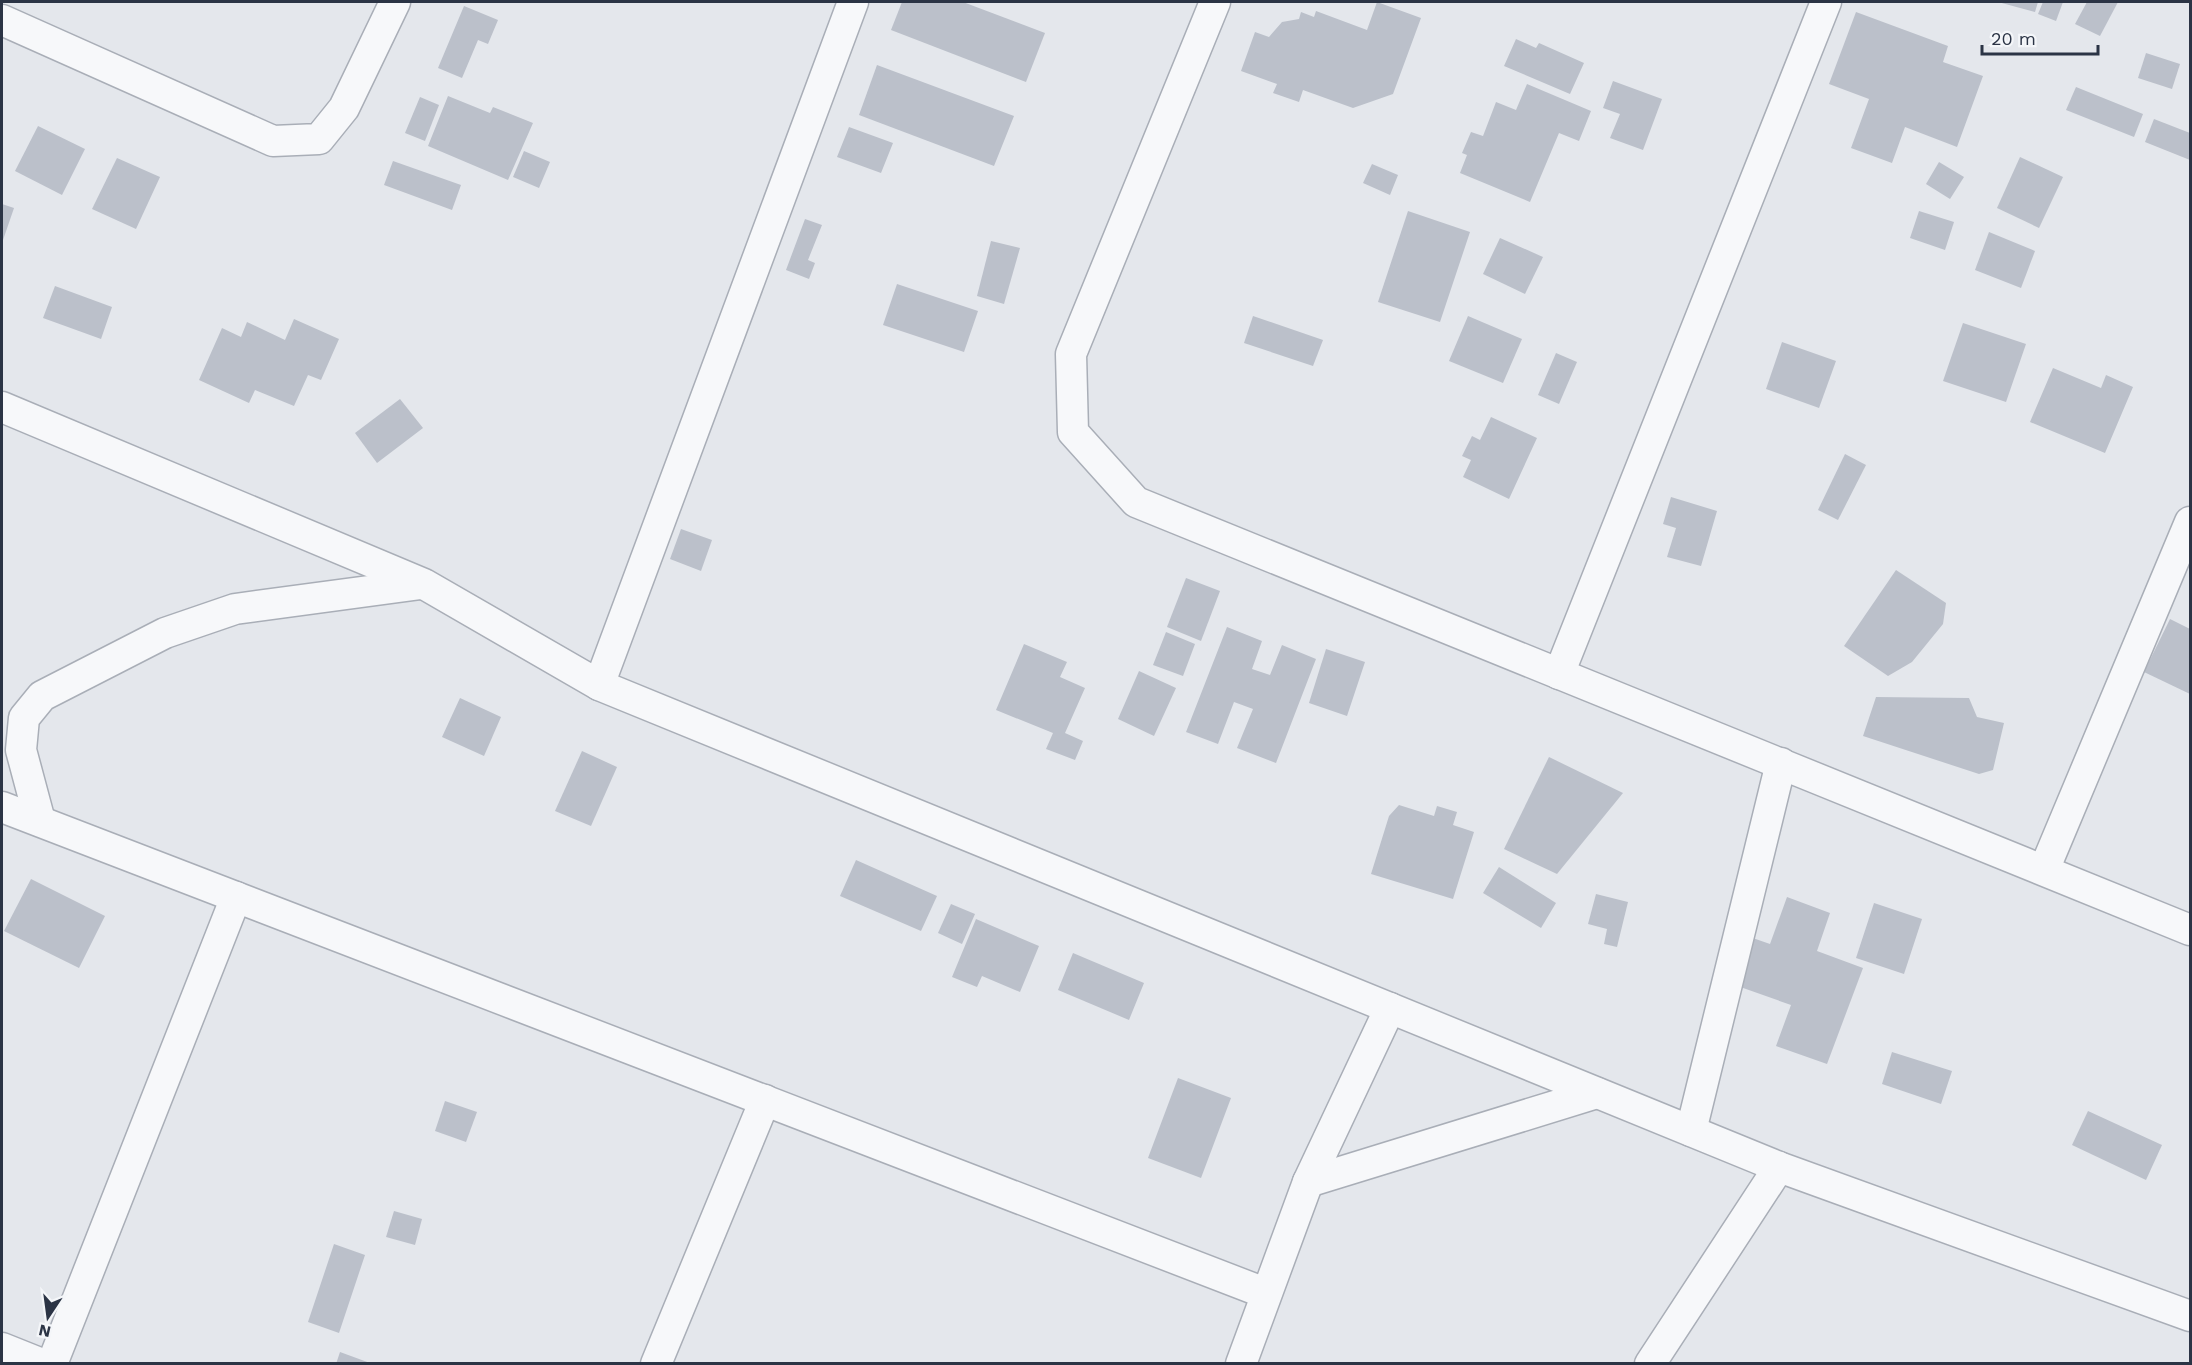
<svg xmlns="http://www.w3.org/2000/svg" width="2192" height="1365" font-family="'Work Sans',sans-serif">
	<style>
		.building { fill: #bbc0ca }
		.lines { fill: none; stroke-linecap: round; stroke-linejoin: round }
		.minor-casing { stroke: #a9aeb7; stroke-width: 33 }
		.minor { stroke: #f7f8fa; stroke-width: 30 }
	</style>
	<rect width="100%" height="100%" fill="#e4e7ec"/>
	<g class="building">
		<path d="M 902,2 L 963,2 L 1045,33 L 1026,82 L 891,30 Z"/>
		<path d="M 1377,2 L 1421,18 L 1393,94 L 1353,108 L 1303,90 L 1299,102 L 1273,93 L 1277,84 L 1241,71 L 1255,32 L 1269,37 L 1282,22 L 1299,19 L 1301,12 L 1314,17 L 1316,11 L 1367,30 Z"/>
		<path d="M 1998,2 L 2038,2 L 2035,12 Z"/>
		<path d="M 2043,2 L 2063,2 L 2056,21 L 2038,14 Z"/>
		<path d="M 2087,2 L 2118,2 L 2100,36 L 2075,24 Z"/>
		<path d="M 464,6 L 498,20 L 488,44 L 478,40 L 462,78 L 438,68 Z"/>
		<path d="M 1856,12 L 1948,46 L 1943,62 L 1983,76 L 1957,147 L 1905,127 L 1892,163 L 1851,148 L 1869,99 L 1829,84 Z"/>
		<path d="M 1516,39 L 1536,48 L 1539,43 L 1584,63 L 1570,94 L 1504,66 Z"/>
		<path d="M 2146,53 L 2180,64 L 2172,89 L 2138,78 Z"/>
		<path d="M 877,65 L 1014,116 L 994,166 L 859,115 Z"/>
		<path d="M 1613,81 L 1662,99 L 1643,150 L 1610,138 L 1620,114 L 1603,108 Z"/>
		<path d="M 1527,84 L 1591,111 L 1579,141 L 1559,133 L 1530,202 L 1460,173 L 1467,155 L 1462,153 L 1471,132 L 1483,136 L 1496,102 L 1516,110 Z"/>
		<path d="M 2076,87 L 2143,114 L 2134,137 L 2066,110 Z"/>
		<path d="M 448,96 L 490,113 L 493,107 L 533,123 L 508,180 L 428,146 Z"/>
		<path d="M 420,97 L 439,105 L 425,141 L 405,133 Z"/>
		<path d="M 2154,119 L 2190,133 L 2190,160 L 2145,142 Z"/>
		<path d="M 38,126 L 85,149 L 62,195 L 15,171 Z"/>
		<path d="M 849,127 L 893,143 L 881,173 L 837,157 Z"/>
		<path d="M 524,151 L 550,162 L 539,188 L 513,177 Z"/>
		<path d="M 2020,157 L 2063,177 L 2039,228 L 1997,208 Z"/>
		<path d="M 117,158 L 160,177 L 136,229 L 92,209 Z"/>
		<path d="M 393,161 L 461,185 L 452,210 L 384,185 Z"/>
		<path d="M 1939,162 L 1964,177 L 1950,199 L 1926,184 Z"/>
		<path d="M 1372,164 L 1398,175 L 1390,195 L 1363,183 Z"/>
		<path d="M 2,204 L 14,208 L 2,243 Z"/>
		<path d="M 1408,211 L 1470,232 L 1440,322 L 1378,302 Z"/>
		<path d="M 1919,211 L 1954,222 L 1945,250 L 1910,238 Z"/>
		<path d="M 805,219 L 822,225 L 808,260 L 815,263 L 809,279 L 786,270 Z"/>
		<path d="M 1989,232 L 2035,251 L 2021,288 L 1975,270 Z"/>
		<path d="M 1500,238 L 1543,257 L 1525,294 L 1483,274 Z"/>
		<path d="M 991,241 L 1020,248 L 1004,304 L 977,296 Z"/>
		<path d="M 897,284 L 978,311 L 964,352 L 883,325 Z"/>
		<path d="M 55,286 L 112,307 L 101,339 L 43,318 Z"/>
		<path d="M 1253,316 L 1323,340 L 1313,366 L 1244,343 Z"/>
		<path d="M 1468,316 L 1522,339 L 1503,383 L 1449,361 Z"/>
		<path d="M 294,319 L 339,339 L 321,380 L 308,375 L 294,406 L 255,390 L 249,403 L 199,380 L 222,328 L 241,337 L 247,322 L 285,340 Z"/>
		<path d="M 1963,323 L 2026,344 L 2006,402 L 1943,381 Z"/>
		<path d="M 1782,342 L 1836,361 L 1819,408 L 1766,389 Z"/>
		<path d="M 1556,353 L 1577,362 L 1559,404 L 1538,395 Z"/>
		<path d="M 2053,368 L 2101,388 L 2106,375 L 2133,387 L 2105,453 L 2030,422 Z"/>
		<path d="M 400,399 L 423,428 L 377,463 L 355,433 Z"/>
		<path d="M 1491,417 L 1537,438 L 1509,499 L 1463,477 L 1471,460 L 1462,456 L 1472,436 L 1480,440 Z"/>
		<path d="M 1845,454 L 1866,465 L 1838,520 L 1818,510 Z"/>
		<path d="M 1671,497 L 1717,511 L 1701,566 L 1667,557 L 1676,528 L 1663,524 Z"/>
		<path d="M 681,529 L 712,540 L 701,571 L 670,559 Z"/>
		<path d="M 1896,570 L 1946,603 L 1943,624 L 1912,662 L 1888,676 L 1844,646 Z"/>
		<path d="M 1186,578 L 1220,591 L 1201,641 L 1167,627 Z"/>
		<path d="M 2170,619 L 2190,629 L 2190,694 L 2144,672 Z"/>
		<path d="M 1227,627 L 1262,641 L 1252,669 L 1270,675 L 1282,645 L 1316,659 L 1276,763 L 1237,748 L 1253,709 L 1234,702 L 1218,744 L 1186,732 Z"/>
		<path d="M 1166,632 L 1195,644 L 1183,676 L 1153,665 Z"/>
		<path d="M 1024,644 L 1067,662 L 1060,677 L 1085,688 L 1065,733 L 1083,741 L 1075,760 L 1046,749 L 1053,733 L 996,710 Z"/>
		<path d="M 1326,649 L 1365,662 L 1347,716 L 1309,703 Z"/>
		<path d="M 1139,671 L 1176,688 L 1154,736 L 1118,719 Z"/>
		<path d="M 1876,697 L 1969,698 L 1977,717 L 2004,723 L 1993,770 L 1979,774 L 1863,736 Z"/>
		<path d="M 460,698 L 501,717 L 484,756 L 442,737 Z"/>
		<path d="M 582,751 L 617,767 L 591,826 L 555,811 Z"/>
		<path d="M 1549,757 L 1623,793 L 1557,874 L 1504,849 Z"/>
		<path d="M 1399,805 L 1434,816 L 1437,806 L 1457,812 L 1453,825 L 1474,832 L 1453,899 L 1371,874 L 1389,816 Z"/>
		<path d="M 856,860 L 937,896 L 921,931 L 840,896 Z"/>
		<path d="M 1499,867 L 1556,903 L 1541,928 L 1483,893 Z"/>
		<path d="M 31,879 L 105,916 L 79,968 L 4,931 Z"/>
		<path d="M 1596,894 L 1628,902 L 1617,947 L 1604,944 L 1607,929 L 1588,924 Z"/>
		<path d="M 1787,897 L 1830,913 L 1817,951 L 1863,968 L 1827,1064 L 1776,1046 L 1791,1005 L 1729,983 L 1747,936 L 1770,944 Z"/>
		<path d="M 1874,903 L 1922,919 L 1904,974 L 1856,958 Z"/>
		<path d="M 951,904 L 975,914 L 962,944 L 938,933 Z"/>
		<path d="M 976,919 L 1039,946 L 1020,992 L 982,976 L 977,987 L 952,977 Z"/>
		<path d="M 1073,953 L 1144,983 L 1129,1020 L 1058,990 Z"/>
		<path d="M 1892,1052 L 1952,1071 L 1941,1104 L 1882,1084 Z"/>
		<path d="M 1178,1078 L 1231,1098 L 1201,1178 L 1148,1158 Z"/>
		<path d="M 445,1101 L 477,1112 L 466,1142 L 435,1131 Z"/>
		<path d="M 2088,1111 L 2162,1145 L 2146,1180 L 2072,1145 Z"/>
		<path d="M 394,1211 L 422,1219 L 415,1245 L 386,1237 Z"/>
		<path d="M 334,1244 L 365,1255 L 339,1333 L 308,1322 Z"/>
		<path d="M 340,1352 L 370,1363 L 370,1364 L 336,1364 Z"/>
	</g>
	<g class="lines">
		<defs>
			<g id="minor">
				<path d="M 1215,2 L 1071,354 L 1073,432 L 1136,502 L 2190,930"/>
				<path d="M 2,20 L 273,141 L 319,139 L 344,108 L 395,2"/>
				<path d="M 2,407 L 424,584 L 599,685 L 1779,1167 L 2190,1316"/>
				<path d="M 1559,674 L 1826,2"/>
				<path d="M 599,685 L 853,2"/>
				<path d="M 2,807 L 1265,1293"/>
				<path d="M 40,821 L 21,750 L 24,718 L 42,696 L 165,633 L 235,609 L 421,584"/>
				<path d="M 2044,870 L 2190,522"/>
				<path d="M 1691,1131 L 1781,763"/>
				<path d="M 1308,1182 L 1597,1093"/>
				<path d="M 2,1348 L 42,1364"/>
				<path d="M 52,1364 L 236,897"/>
				<path d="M 656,1364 L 765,1100"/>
				<path d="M 1241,1364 L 1308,1182 L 1390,1008"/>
				<path d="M 1650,1364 L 1779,1167"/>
			</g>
		</defs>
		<use href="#minor" class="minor-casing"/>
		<use href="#minor" class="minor"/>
	</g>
	<rect width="2192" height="1365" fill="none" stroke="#2b3445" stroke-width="6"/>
	<g transform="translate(48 1317) rotate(193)" stroke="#f4f6f9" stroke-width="4.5" paint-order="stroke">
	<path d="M0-4.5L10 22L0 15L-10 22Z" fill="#2b3445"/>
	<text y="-9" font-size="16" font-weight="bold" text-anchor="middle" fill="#2b3445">N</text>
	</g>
	<path d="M1982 45v9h116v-9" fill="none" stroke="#2b3445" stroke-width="3"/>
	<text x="1991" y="45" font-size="18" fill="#2b3445" stroke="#f4f6f9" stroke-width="4.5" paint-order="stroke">20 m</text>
</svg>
